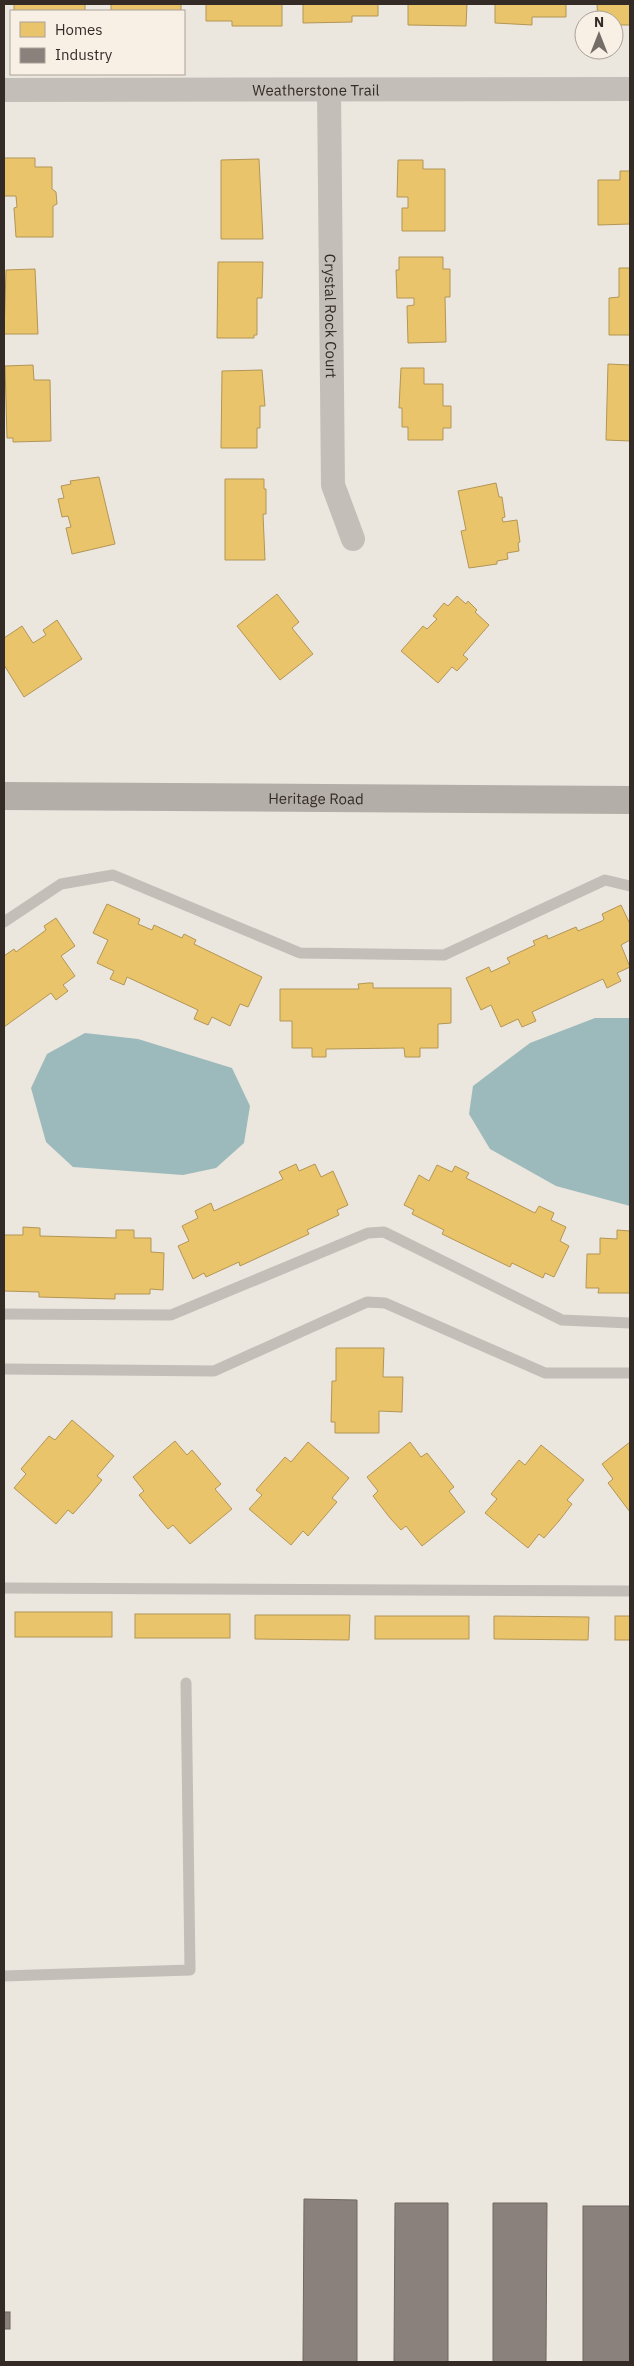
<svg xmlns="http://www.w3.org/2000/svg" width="634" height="2366" font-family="'IBM Plex Sans',sans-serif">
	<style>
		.water { fill: #9cbabb }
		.homes { fill: #e9c46a; stroke: #b39656 }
		.industry { fill: #8a817c; stroke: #706762 }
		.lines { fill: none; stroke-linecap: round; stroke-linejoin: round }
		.lane { stroke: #c3beb8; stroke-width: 11 }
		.street { stroke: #c3beb8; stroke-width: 24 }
		.secondary { stroke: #b4aea8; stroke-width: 28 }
		.labels { text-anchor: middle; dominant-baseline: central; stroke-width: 5; stroke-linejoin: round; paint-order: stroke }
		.street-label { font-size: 15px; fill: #342b27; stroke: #f8f0e5 }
	</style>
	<rect width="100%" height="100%" fill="#ebe6de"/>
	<g class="water">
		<path d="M 595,1018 L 630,1018 L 630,1206 L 556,1186 L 490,1149 L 469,1114 L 473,1086 L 530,1043 Z"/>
		<path d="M 85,1033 L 138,1039 L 232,1068 L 250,1106 L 244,1143 L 216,1168 L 183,1175 L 73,1167 L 46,1142 L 31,1088 L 47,1054 Z"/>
	</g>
	<g class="homes">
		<rect x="14" y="4" width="71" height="7"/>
		<rect x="111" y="4" width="70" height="7"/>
		<path d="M 206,4 L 282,4 L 282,26 L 232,26 L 232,21 L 206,21 Z"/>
		<path d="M 303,4 L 378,4 L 378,16 L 352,16 L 352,22 L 303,23 Z"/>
		<path d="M 408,4 L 467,4 L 466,26 L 408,25 Z"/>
		<path d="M 495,4 L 566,4 L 566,17 L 532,17 L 532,25 L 495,23 Z"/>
		<path d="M 597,4 L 630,4 L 630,25 L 614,25 L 614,20 L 598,20 Z"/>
		<path d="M 4,158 L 35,158 L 35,167 L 52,167 L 52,189 L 56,192 L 57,204 L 53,206 L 53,237 L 16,237 L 14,208 L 17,207 L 16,196 L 4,196 Z"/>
		<path d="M 259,159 L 263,239 L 221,239 L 221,160 Z"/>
		<path d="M 398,160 L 423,160 L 423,169 L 445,169 L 445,231 L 402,231 L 402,208 L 408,208 L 408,197 L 397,197 Z"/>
		<path d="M 620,171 L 630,171 L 630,224 L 598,225 L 598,180 L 620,180 Z"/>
		<path d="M 399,257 L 443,257 L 443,269 L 450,269 L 450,297 L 445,297 L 446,342 L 408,343 L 407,306 L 414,305 L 414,298 L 397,298 L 396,270 L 399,270 Z"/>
		<path d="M 218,262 L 263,262 L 262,298 L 257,298 L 257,335 L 254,335 L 254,338 L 217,338 Z"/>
		<path d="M 619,268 L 630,268 L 630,335 L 609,335 L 609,298 L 619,297 Z"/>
		<path d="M 35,269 L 38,334 L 4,334 L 6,270 Z"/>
		<path d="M 608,364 L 630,365 L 630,441 L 606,440 Z"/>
		<path d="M 33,365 L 34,380 L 50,380 L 51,441 L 13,442 L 13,438 L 7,438 L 5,366 Z"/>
		<path d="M 401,368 L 424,368 L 424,384 L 443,384 L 443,406 L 451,406 L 451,428 L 443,428 L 443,440 L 408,440 L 408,427 L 402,427 L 402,408 L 399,408 Z"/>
		<path d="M 262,370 L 265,406 L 260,406 L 260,428 L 257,428 L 257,448 L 221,448 L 222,371 Z"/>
		<path d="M 99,477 L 115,544 L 72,554 L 66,528 L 71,527 L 68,516 L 62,517 L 58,499 L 64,498 L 61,486 L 71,484 L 70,481 Z"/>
		<path d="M 225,479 L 264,479 L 264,489 L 266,489 L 266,514 L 263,514 L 265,560 L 225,560 Z"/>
		<path d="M 496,483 L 499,497 L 502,497 L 505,517 L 502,518 L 503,522 L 517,520 L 520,542 L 518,543 L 519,551 L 507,553 L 508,559 L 497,561 L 497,564 L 469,568 L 461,531 L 466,530 L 458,491 Z"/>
		<path d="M 277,594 L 299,622 L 292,628 L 313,654 L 280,680 L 237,626 Z"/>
		<path d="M 457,596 L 466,604 L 468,601 L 477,610 L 475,612 L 489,625 L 463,655 L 468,659 L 457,671 L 452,667 L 438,683 L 401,651 L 423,626 L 427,629 L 437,619 L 433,616 L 444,603 L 448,606 Z"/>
		<path d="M 57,620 L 82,659 L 24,697 L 4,665 L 4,638 L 22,626 L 33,643 L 46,635 L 43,630 Z"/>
		<path d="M 107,904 L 140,919 L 138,924 L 152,930 L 154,925 L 182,938 L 184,934 L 196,940 L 194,944 L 262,977 L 248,1007 L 240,1004 L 230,1026 L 212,1017 L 208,1025 L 194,1019 L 198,1010 L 127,977 L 124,985 L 110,979 L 114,971 L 97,963 L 108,940 L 93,933 Z"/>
		<path d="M 621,905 L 630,924 L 630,940 L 621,945 L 630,967 L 617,973 L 621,981 L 607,988 L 603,979 L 532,1012 L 536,1021 L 522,1027 L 518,1019 L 501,1027 L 491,1005 L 481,1010 L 466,978 L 489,967 L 491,972 L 510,963 L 507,958 L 535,945 L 533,941 L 547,935 L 548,939 L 576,927 L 578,931 L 602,921 L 604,919 L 602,914 Z"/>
		<path d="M 56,918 L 75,946 L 61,956 L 75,976 L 63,985 L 68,991 L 56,1000 L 51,993 L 4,1027 L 4,956 L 14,949 L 16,952 L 46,930 L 44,926 Z"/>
		<path d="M 368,983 L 373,983 L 373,988 L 451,988 L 451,1023 L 438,1024 L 438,1048 L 420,1048 L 420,1057 L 405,1057 L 404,1048 L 326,1049 L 326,1057 L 312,1057 L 312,1048 L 292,1048 L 292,1021 L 280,1021 L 280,989 L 359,989 L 358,984 Z"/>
		<path d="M 296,1164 L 299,1171 L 315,1164 L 321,1177 L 333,1171 L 348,1205 L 337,1210 L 339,1215 L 307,1230 L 309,1234 L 240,1266 L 239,1262 L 206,1277 L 204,1273 L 193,1279 L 178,1246 L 189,1241 L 182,1226 L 198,1218 L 195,1211 L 211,1203 L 214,1211 L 283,1179 L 279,1172 Z"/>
		<path d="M 437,1165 L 452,1172 L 455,1166 L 469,1173 L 466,1178 L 535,1213 L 539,1206 L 554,1213 L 551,1220 L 566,1227 L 560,1241 L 569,1246 L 554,1277 L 545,1273 L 543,1278 L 512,1263 L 510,1267 L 442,1234 L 444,1230 L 412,1214 L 414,1210 L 404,1205 L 419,1175 L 429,1181 Z"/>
		<path d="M 23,1227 L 40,1228 L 40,1236 L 116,1238 L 116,1230 L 134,1230 L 134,1238 L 151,1238 L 151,1252 L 164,1253 L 163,1290 L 150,1289 L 150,1294 L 115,1294 L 115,1299 L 39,1297 L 39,1292 L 4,1291 L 4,1235 L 23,1235 Z"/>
		<path d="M 617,1230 L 630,1231 L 630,1293 L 598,1293 L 599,1288 L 586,1288 L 587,1254 L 600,1254 L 600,1238 L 617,1239 Z"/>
		<path d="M 336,1348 L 384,1348 L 383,1377 L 403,1377 L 402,1412 L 379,1411 L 379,1433 L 335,1433 L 335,1422 L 331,1422 L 332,1381 L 336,1381 Z"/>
		<path d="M 72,1420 L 114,1456 L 97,1476 L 102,1480 L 88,1497 L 73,1514 L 68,1510 L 56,1524 L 14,1488 L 26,1474 L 21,1469 L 49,1436 L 55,1440 Z"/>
		<path d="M 175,1441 L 187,1455 L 192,1450 L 221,1484 L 215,1489 L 232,1509 L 190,1544 L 173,1525 L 168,1529 L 152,1511 L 139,1495 L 144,1491 L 133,1477 Z"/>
		<path d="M 308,1442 L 349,1478 L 332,1498 L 337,1502 L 319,1523 L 308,1536 L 303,1531 L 291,1545 L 249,1509 L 262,1495 L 256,1490 L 285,1457 L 291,1462 Z"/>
		<path d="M 410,1442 L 421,1457 L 427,1453 L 454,1487 L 449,1491 L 465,1512 L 422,1546 L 406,1526 L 401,1530 L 390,1518 L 373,1496 L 378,1491 L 367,1477 Z"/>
		<path d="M 630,1442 L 630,1512 L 608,1483 L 613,1479 L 602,1464 Z"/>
		<path d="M 541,1445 L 584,1480 L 567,1500 L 572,1504 L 559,1521 L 544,1538 L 539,1534 L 528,1548 L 485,1513 L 497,1499 L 491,1494 L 519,1460 L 525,1465 Z"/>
		<rect x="15" y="1612" width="97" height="25"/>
		<rect x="135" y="1614" width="95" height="24"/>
		<path d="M 255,1615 L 350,1615 L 349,1640 L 255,1639 Z"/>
		<rect x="375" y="1616" width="94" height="23"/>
		<path d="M 494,1616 L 589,1617 L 588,1640 L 494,1639 Z"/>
		<rect x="615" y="1616" width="15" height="24"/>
	</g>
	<g class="industry">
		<path d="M 304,2199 L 357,2200 L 357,2362 L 303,2362 Z"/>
		<path d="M 395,2203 L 448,2203 L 448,2362 L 394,2362 Z"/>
		<path d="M 493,2203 L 547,2203 L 546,2362 L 493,2362 Z"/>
		<rect x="583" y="2206" width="47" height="156"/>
		<rect x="4" y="2312" width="6" height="17"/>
	</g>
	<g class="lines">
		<g class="lane">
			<path d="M 4,922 L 61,884 L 113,875 L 300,953 L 444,955 L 605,880 L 630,886"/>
			<path d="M 4,1314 L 171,1315 L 368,1233 L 384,1232 L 562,1320 L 630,1323"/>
			<path d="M 4,1369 L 214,1371 L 367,1302 L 385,1303 L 545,1373 L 630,1373"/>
			<path d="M 4,1588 L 630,1591"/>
			<path d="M 4,1976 L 190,1970 L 186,1683"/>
		</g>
		<g class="street">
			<path id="s1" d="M 4,90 L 630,89"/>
			<path id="s2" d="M 329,90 L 333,485 L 353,539"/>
		</g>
		<path class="secondary" id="s3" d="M 4,796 L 630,800"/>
	</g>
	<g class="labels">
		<g class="street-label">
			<text stroke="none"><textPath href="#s1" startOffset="312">Weatherstone Trail</textPath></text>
			<text stroke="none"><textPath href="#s2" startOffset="226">Crystal Rock Court</textPath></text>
			<text stroke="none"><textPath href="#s3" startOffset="312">Heritage Road</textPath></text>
		</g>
	</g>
	<rect width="634" height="2366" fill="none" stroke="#342b27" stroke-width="10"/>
	<rect x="10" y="10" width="175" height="65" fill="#f8f0e5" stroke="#aaa199"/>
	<rect x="20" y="22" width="25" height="15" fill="#e9c46a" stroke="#aaa199"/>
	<text x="55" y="35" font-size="15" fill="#342b27">Homes</text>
	<rect x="20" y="48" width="25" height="15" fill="#8a817c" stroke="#aaa199"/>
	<text x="55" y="60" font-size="15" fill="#342b27">Industry</text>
	<g transform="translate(599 35)"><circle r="24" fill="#f8f0e5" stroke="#aaa199"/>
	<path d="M0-4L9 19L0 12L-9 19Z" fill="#746c67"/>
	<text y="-8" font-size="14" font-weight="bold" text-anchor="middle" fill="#342b27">N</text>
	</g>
</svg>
